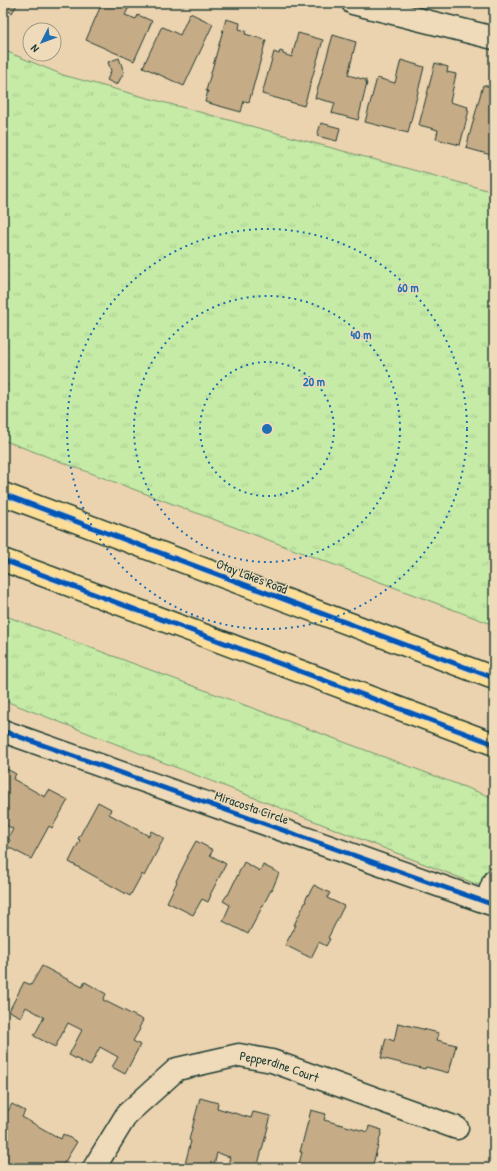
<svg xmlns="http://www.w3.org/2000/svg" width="497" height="1171" font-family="'Patrick Hand',sans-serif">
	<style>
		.grass { fill: url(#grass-tufts); stroke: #72946d }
		.building { fill: #c6ab87; stroke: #1f3d34 }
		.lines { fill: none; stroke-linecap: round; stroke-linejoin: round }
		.minor-casing { stroke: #1f3d34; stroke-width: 25 }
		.major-casing { stroke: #1f3d34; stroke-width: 25 }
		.minor { stroke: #efdbb9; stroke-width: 22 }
		.major { stroke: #fcde96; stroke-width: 22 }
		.cycleway-casing { stroke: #efdbb9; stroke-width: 8 }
		.cycleway { stroke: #0057b8; stroke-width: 5 }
		.ring { fill: none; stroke: #1f6fb2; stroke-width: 2; stroke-dasharray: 2 4 }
		.labels { text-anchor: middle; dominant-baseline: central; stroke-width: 3; stroke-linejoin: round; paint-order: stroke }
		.street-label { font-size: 13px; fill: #1f3d34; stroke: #efdbb9 }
		.centre { fill: #1f6fb2; stroke: #efdbb9; stroke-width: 2 }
		.ring-label { font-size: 12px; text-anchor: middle; font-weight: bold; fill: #1f6fb2; stroke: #efdbb9; stroke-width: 3; stroke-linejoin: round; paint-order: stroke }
	</style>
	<defs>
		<pattern id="grass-tufts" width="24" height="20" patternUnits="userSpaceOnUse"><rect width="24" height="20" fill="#c5eba6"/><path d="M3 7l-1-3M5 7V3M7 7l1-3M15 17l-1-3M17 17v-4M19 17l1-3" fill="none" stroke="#a9ca90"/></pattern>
	</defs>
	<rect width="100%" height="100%" fill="#ecd3af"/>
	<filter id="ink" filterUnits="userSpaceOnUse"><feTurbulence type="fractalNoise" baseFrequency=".025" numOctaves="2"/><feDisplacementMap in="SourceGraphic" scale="8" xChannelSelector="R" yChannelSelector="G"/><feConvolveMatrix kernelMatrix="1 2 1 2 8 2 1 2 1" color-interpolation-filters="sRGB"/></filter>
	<g filter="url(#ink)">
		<g class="grass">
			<path d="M 3,50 L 63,75 L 494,192 L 494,625 L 3,440 Z"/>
			<path d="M 3,615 L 494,798 L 494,891 L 3,700 Z"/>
		</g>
		<g class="building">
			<path d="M 3,3 L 18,3 L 12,13 L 3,8 Z"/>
			<path d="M 102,3 L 131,3 L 125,15 L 136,19 L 138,15 L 152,21 L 134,61 L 86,40 Z"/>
			<path d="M 190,13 L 213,24 L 184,86 L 143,67 L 161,28 L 163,27 L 180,35 Z"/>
			<path d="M 226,19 L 240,23 L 239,29 L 246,31 L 245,34 L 266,40 L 249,102 L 244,101 L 241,112 L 205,102 L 208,91 L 206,91 Z"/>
			<path d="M 298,33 L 323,40 L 304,106 L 262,94 L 274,52 L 279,54 L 280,51 L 283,52 L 283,54 L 292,57 Z"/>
			<path d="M 333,35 L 356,42 L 348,75 L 366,80 L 366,83 L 367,83 L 358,120 L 332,113 L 335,103 L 315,98 Z"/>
			<path d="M 119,58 L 124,72 L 117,85 L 107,80 L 111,71 L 108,62 Z"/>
			<path d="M 401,60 L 424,67 L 408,133 L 365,122 L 377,78 L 395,83 Z"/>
			<path d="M 435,63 L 448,67 L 447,72 L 456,74 L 450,102 L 468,107 L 467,110 L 469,110 L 460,145 L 436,139 L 438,130 L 419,125 Z"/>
			<path d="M 483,85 L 494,88 L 494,166 L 489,164 L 491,155 L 466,148 Z"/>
			<path d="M 321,123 L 340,128 L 337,141 L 317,136 Z"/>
			<path d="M 3,767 L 16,774 L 13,779 L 45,797 L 49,790 L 68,800 L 52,828 L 49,826 L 31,859 L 6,846 L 10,840 L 8,839 L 13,829 L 3,823 Z"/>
			<path d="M 98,802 L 111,809 L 109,814 L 149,836 L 151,831 L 164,838 L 144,876 L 142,874 L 130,896 L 69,862 L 80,840 L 78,839 Z"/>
			<path d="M 196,841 L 213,850 L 210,855 L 226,864 L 210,895 L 211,895 L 208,902 L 202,899 L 193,915 L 167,902 L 177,882 L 176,881 L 188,857 L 187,857 Z"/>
			<path d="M 244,862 L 260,871 L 263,865 L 279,873 L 272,890 L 271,890 L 248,934 L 223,921 L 230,905 L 223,901 L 227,895 L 228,895 Z"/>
			<path d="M 314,885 L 330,893 L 327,898 L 344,906 L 328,938 L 330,939 L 326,946 L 319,942 L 311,958 L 285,945 L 296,925 L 294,925 L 306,901 L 305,900 Z"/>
			<path d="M 42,966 L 82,987 L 85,982 L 106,994 L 103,1000 L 143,1020 L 139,1028 L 140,1029 L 133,1041 L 140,1045 L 125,1074 L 112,1067 L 118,1057 L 100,1047 L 90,1066 L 69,1055 L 82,1030 L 68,1023 L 55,1047 L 34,1036 L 44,1017 L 26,1007 L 21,1017 L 9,1011 L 24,982 L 31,985 Z"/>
			<path d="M 398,1023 L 439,1033 L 437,1040 L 456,1045 L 449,1073 L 426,1067 L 425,1069 L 381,1058 L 386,1038 L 394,1041 Z"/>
			<path d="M 200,1098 L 218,1103 L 217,1108 L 251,1118 L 253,1112 L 271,1116 L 257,1168 L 227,1168 L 230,1157 L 217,1153 L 213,1168 L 199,1168 L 185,1164 L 191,1141 L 189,1140 Z"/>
			<path d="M 12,1104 L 25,1111 L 22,1117 L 61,1139 L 63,1134 L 77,1142 L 61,1168 L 3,1168 L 3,1119 Z"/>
			<path d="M 311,1110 L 326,1114 L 324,1120 L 368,1132 L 369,1126 L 382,1130 L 372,1168 L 298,1168 L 302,1152 L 300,1152 Z"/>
		</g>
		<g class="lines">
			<defs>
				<g id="minor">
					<path d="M 353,3 L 494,38"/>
					<path d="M 3,731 L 494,905"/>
					<path d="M 486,902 L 494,881"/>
					<path id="s1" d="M 94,1168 L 127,1114 L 177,1069 L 239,1055 L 272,1061 L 457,1128"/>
				</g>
				<g id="major">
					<path d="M 3,494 L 494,678"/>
					<path d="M 3,560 L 494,744"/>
				</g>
			</defs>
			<use href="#minor" class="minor-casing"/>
			<use href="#major" class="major-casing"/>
			<use href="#minor" class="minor"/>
			<use href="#major" class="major"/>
			<defs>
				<g id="cycleway">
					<path d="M 3,494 L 494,678"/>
					<path d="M 3,560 L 494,744"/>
					<path d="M 3,731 L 494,905"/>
				</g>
			</defs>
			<use href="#cycleway" class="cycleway-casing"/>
			<use href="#cycleway" class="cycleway"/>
		</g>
	</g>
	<g class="ring">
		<circle cx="267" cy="429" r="67"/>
		<circle cx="267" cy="429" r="133"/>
		<circle cx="267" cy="429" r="200"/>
	</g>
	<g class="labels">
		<g class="street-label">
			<text transform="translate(252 576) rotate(21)">Otay Lakes Road</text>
			<text transform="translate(252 807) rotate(19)">Miracosta Circle</text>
			<text stroke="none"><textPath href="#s1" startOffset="236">Pepperdine Court</textPath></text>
		</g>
	</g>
	<circle cx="267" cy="429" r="6" class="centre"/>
	<g class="ring-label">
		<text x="408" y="292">60 m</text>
		<text x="361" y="339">40 m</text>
		<text x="314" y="386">20 m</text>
	</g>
	<rect width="497" height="1171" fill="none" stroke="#efdbb9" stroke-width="16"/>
	<rect x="8" y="8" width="481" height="1155" fill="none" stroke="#1f3d34" stroke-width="1.5" filter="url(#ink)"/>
	<g transform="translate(42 42) rotate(228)"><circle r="19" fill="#efdbb9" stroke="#9c9c84"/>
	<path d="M0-3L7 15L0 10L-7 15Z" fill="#1f6fb2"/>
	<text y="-6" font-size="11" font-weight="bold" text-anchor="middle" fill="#1f3d34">N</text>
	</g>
</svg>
